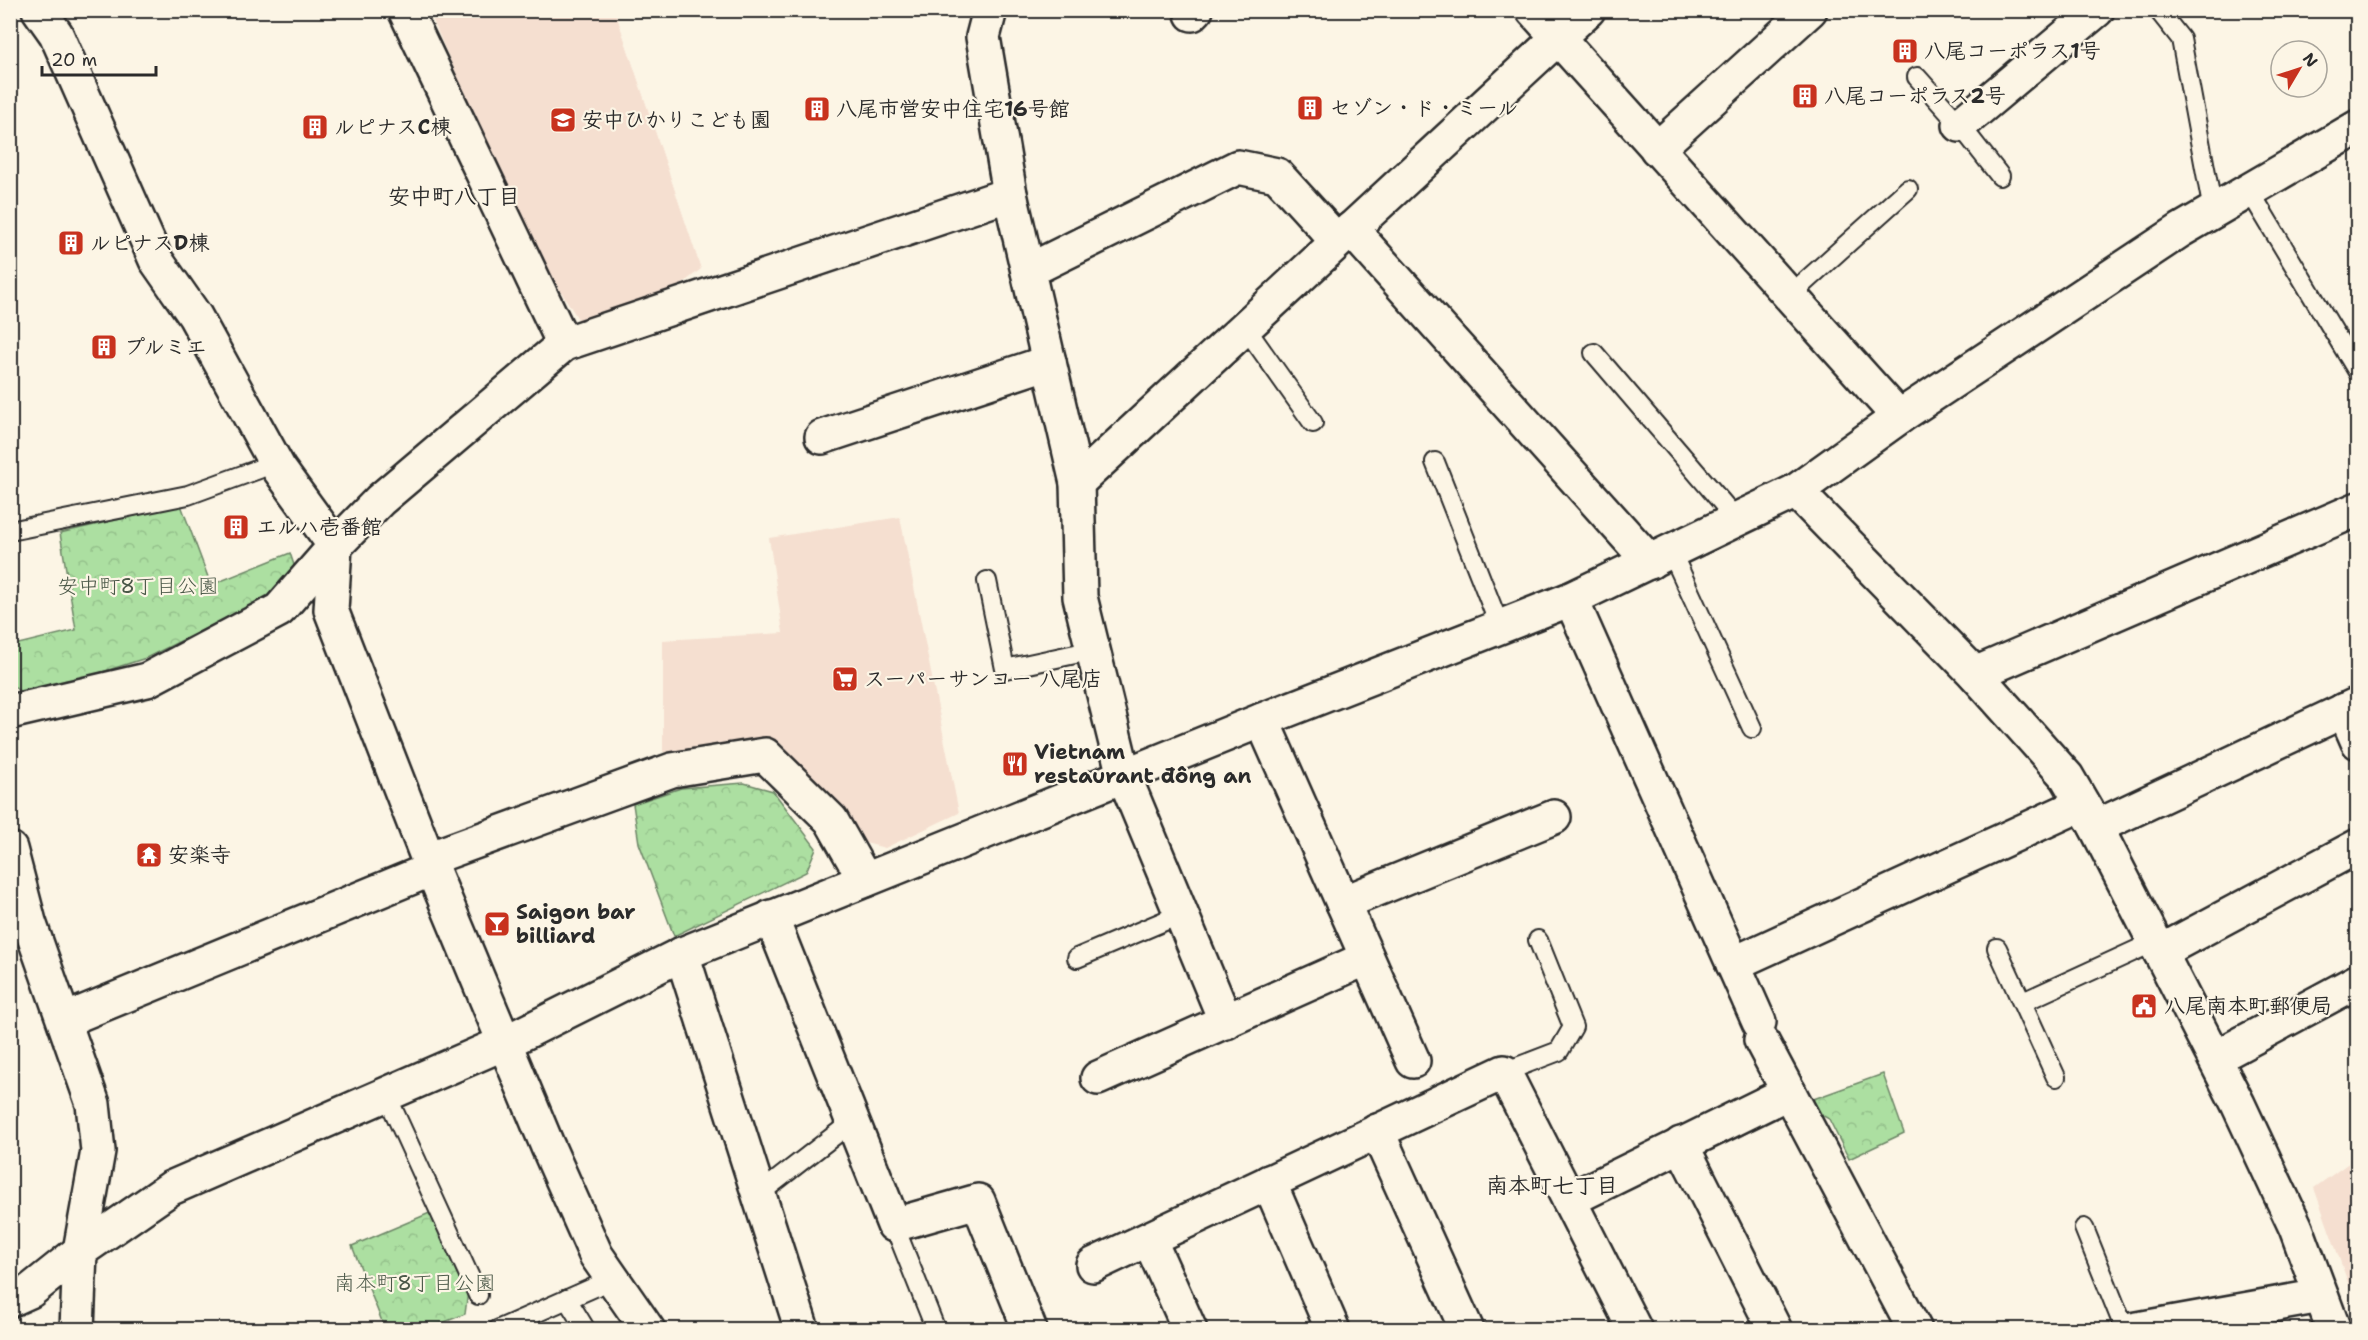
<svg xmlns="http://www.w3.org/2000/svg" width="2368" height="1340" font-family="'Shantell Sans','Klee One',sans-serif">
	<style>
		.built { fill: #f5dfd0 }
		.park { fill: url(#park-crowns); stroke: #6c8566; stroke-width: 1.5 }
		.lines { fill: none; stroke-linecap: round; stroke-linejoin: round }
		.service-casing { stroke: #2b2b2b; stroke-width: 22 }
		.minor-casing { stroke: #2b2b2b; stroke-width: 38 }
		.service { stroke: #fcf5e5; stroke-width: 18 }
		.minor { stroke: #fcf5e5; stroke-width: 33 }
		.labels { text-anchor: middle; dominant-baseline: central; stroke-width: 4.5; stroke-linejoin: round; paint-order: stroke }
		.poi-label { font-size: 21px; font-weight: bold; fill: #2b2b2b; stroke: #fcf5e5; text-anchor: start }
		.park-label { font-size: 21px; fill: #4b5848; stroke: #fcf5e5 }
		.neighbourhood-label { font-size: 22px; font-weight: bold; fill: #2b2b2b; stroke: #fcf5e5 }
	</style>
	<defs>
		<pattern id="park-crowns" width="20" height="18" patternUnits="userSpaceOnUse" patternTransform="scale(1.5)"><rect width="20" height="18" fill="#acdfa1"/><path d="M2 6a3 3 0 1 1 6 0M12 15a3 3 0 1 1 6 0" fill="none" stroke="#94c08b"/></pattern>
	</defs>
	<rect width="100%" height="100%" fill="#fcf5e5"/>
	<filter id="ink" filterUnits="userSpaceOnUse"><feTurbulence type="fractalNoise" baseFrequency=".0167" numOctaves="2"/><feDisplacementMap in="SourceGraphic" scale="12" xChannelSelector="R" yChannelSelector="G"/><feConvolveMatrix kernelMatrix="1 2 1 2 8 2 1 2 1" color-interpolation-filters="sRGB"/></filter>
	<g filter="url(#ink)">
		<g class="built">
			<path d="M 429,11 L 615,11 L 701,269 L 678,287 L 580,322 L 522,229 Z"/>
			<path d="M 900,517 L 959,813 L 885,848 L 862,842 L 781,744 L 663,752 L 663,640 L 783,633 L 769,538 Z"/>
			<path d="M 2357,1157 L 2358,1300 L 2355,1302 L 2314,1188 Z"/>
		</g>
		<g class="park">
			<path d="M 181,505 L 211,585 L 290,553 L 295,568 L 286,589 L 146,658 L 27,696 L 11,685 L 10,646 L 76,630 L 60,533 Z"/>
			<path d="M 744,783 L 773,791 L 816,848 L 806,872 L 674,936 L 639,843 L 633,804 L 681,788 Z"/>
			<path d="M 1883,1074 L 1904,1133 L 1849,1159 L 1829,1119 L 1811,1109 L 1808,1101 Z"/>
			<path d="M 432,1212 L 468,1291 L 465,1314 L 427,1329 L 385,1329 L 352,1246 Z"/>
		</g>
		<g class="lines">
			<defs>
				<g id="service">
					<path d="M 2158,10 L 2181,39 L 2213,211"/>
					<path d="M 1917,77 L 1960,125 L 2000,176"/>
					<path d="M 2249,190 L 2358,372"/>
					<path d="M 1789,296 L 1908,189"/>
					<path d="M 1245,327 L 1313,423"/>
					<path d="M 1594,353 L 1737,520"/>
					<path d="M 1435,462 L 1500,627"/>
					<path d="M 10,531 L 188,495 L 259,469 L 274,460"/>
					<path d="M 1671,551 L 1752,728"/>
					<path d="M 987,581 L 1005,669 L 1094,650"/>
					<path d="M 1997,948 L 2056,1077"/>
					<path d="M 1077,958 L 1181,914"/>
					<path d="M 2023,1002 L 2154,942"/>
					<path d="M 1504,1072 L 1559,1051 L 1573,1027 L 1538,940"/>
					<path d="M 386,1094 L 478,1295"/>
					<path d="M 759,1194 L 853,1121"/>
					<path d="M 894,1225 L 936,1330"/>
					<path d="M 2084,1228 L 2125,1330"/>
					<path d="M 567,1299 L 586,1330"/>
					<path d="M 497,1330 L 613,1279"/>
				</g>
				<g id="minor">
					<path d="M 405,10 L 564,344"/>
					<path d="M 990,10 L 983,37 L 1010,194 L 1077,483 L 1080,597 L 1124,776 L 1226,1022"/>
					<path d="M 1533,10 L 1899,417"/>
					<path d="M 1192,14 L 1196,10"/>
					<path d="M 1960,125 L 2097,10"/>
					<path d="M 1657,149 L 1810,10"/>
					<path d="M 1351,229 L 1650,562"/>
					<path d="M 1028,271 L 1238,167 L 1277,175 L 1337,241"/>
					<path d="M 822,437 L 1049,362"/>
					<path d="M 1077,483 L 1588,10"/>
					<path d="M 1796,491 L 1975,674 L 2067,777 L 2096,827 L 2238,1104 L 2296,1228 L 2334,1330"/>
					<path d="M 1571,599 L 1759,1022"/>
					<path d="M 1975,674 L 2358,509"/>
					<path d="M 2344,710 L 2358,742"/>
					<path d="M 10,712 L 147,680 L 279,610 L 335,546 L 279,469 L 195,316 L 156,260 L 56,34 L 39,10"/>
					<path d="M 1262,720 L 1413,1061"/>
					<path d="M 2096,827 L 2358,704"/>
					<path d="M 10,849 L 29,922 L 93,1104 L 98,1151 L 80,1251 L 77,1330"/>
					<path d="M 428,859 L 672,770 L 765,755 L 831,820 L 865,880"/>
					<path d="M 1343,903 L 1554,817"/>
					<path d="M 771,917 L 894,1225 L 978,1201 L 1030,1330"/>
					<path d="M 2160,952 L 2358,846"/>
					<path d="M 682,954 L 802,1330"/>
					<path d="M 1733,964 L 2082,804"/>
					<path d="M 65,1020 L 432,869"/>
					<path d="M 1761,1040 L 1915,1330"/>
					<path d="M 2215,1058 L 2358,981"/>
					<path d="M 1098,1078 L 1367,958"/>
					<path d="M 1377,1131 L 1467,1330"/>
					<path d="M 1681,1144 L 1775,1330"/>
					<path d="M 1269,1182 L 1333,1330"/>
					<path d="M 1569,1200 L 1789,1092"/>
					<path d="M 1149,1239 L 1190,1330"/>
					<path d="M 1093,1265 L 1504,1072 L 1635,1330"/>
					<path d="M 10,1300 L 30,1291 L 80,1251 L 171,1188 L 504,1043 L 682,954 L 1262,720 L 1571,599 L 1796,491 L 1899,417 L 2181,230 L 2358,127"/>
					<path d="M 648,1330 L 596,1255 L 548,1147 L 428,859 L 331,610 L 335,546 L 380,500 L 564,344 L 1010,194"/>
					<path d="M 2132,1330 L 2321,1296"/>
				</g>
			</defs>
			<use href="#service" class="service-casing"/>
			<use href="#minor" class="minor-casing"/>
			<use href="#service" class="service"/>
			<use href="#minor" class="minor"/>
		</g>
	</g>
	<defs>
		<symbol id="building-square" viewBox="-11 -11 22 22"><rect x="-9" y="-9" width="18" height="18" rx="4" fill="#c8321e" stroke="#fcf5e5"/><path d="M-4-6H4V6H1V3H-1V6H-4ZM-2.5-4.3h1.7v1.8h-1.7ZM.8-4.3h1.7v1.8H.8ZM-2.5-1h1.7V.8h-1.7ZM.8-1h1.7V.8H.8Z" fill="#fff"/></symbol>
		<symbol id="school-square" viewBox="-11 -11 22 22"><rect x="-9" y="-9" width="18" height="18" rx="4" fill="#c8321e" stroke="#fcf5e5"/><path d="M0-5L7-2L0 1L-7-2ZM-4 1L0 2.5L4 1V4Q0 6-4 4Z" fill="#fff"/></symbol>
		<symbol id="supermarket-square" viewBox="-11 -11 22 22"><rect x="-9" y="-9" width="18" height="18" rx="4" fill="#c8321e" stroke="#fcf5e5"/><path d="M-6-5.5h2.5l.6 2H6L4.5 2H-2.5L-4.4-4H-6ZM-1.5 3.2a1.3 1.3 0 1 0 .1 0ZM3 3.2a1.3 1.3 0 1 0 .1 0Z" fill="#fff"/></symbol>
		<symbol id="restaurant-square" viewBox="-11 -11 22 22"><rect x="-9" y="-9" width="18" height="18" rx="4" fill="#c8321e" stroke="#fcf5e5"/><path d="M-5-6h1v4h1v-4h1v4h1v-4h1v5L-1.5 .5V6h-2V.5L-5-1ZM5-6V6H3V1.5H1.5Q1.5-4 5-6Z" fill="#fff"/></symbol>
		<symbol id="temple-square" viewBox="-11 -11 22 22"><rect x="-9" y="-9" width="18" height="18" rx="4" fill="#c8321e" stroke="#fcf5e5"/><path d="M0-6L5-2H3V0L6.5 2.5H4V6H1.5V3h-3V6H-4V2.5H-6.5L-3 0V-2H-5Z" fill="#fff"/></symbol>
		<symbol id="bar-square" viewBox="-11 -11 22 22"><rect x="-9" y="-9" width="18" height="18" rx="4" fill="#c8321e" stroke="#fcf5e5"/><path d="M-6-5H6L.8 .8V4.5H3.5V6h-7V4.5H-.8V.8Z" fill="#fff"/></symbol>
		<symbol id="civic-square" viewBox="-11 -11 22 22"><rect x="-9" y="-9" width="18" height="18" rx="4" fill="#c8321e" stroke="#fcf5e5"/><path d="M-.6-6.5H3V-4.5H.6V-3L4-1V1h2V6H-6V1h2V-1L-.6-3ZM-1.2 2.5V6h2.4V2.5Z" fill="#fff"/></symbol>
	</defs>
	<g fill-rule="evenodd">
		<use href="#building-square" x="1890" y="36" width="30" height="30"/>
		<use href="#building-square" x="1790" y="81" width="30" height="30"/>
		<use href="#building-square" x="1295" y="93" width="30" height="30"/>
		<use href="#building-square" x="802" y="94" width="30" height="30"/>
		<use href="#school-square" x="548" y="105" width="30" height="30"/>
		<use href="#building-square" x="300" y="112" width="30" height="30"/>
		<use href="#building-square" x="56" y="228" width="30" height="30"/>
		<use href="#building-square" x="89" y="332" width="30" height="30"/>
		<use href="#building-square" x="221" y="512" width="30" height="30"/>
		<use href="#supermarket-square" x="830" y="664" width="30" height="30"/>
		<use href="#restaurant-square" x="1000" y="749" width="30" height="30"/>
		<use href="#temple-square" x="134" y="840" width="30" height="30"/>
		<use href="#bar-square" x="482" y="909" width="30" height="30"/>
		<use href="#civic-square" x="2129" y="991" width="30" height="30"/>
	</g>
	<g class="labels">
		<g class="poi-label">
			<text x="1924" y="51">八尾コーポラス1号</text>
			<text x="1824" y="96">八尾コーポラス2号</text>
			<text x="1330" y="108">セゾン・ド・ミール</text>
			<text x="836" y="109">八尾市営安中住宅16号館</text>
			<text x="582" y="120">安中ひかりこども園</text>
			<text x="334" y="127">ルピナスC棟</text>
			<text x="90" y="243">ルピナスD棟</text>
			<text x="124" y="347">プルミエ</text>
			<text x="256" y="527">エルハ壱番館</text>
			<text x="864" y="679">スーパーサンコー 八尾店</text>
			<text x="1034" y="752">Vietnam<tspan x="1034" dy="24">restaurant đông an</tspan></text>
			<text x="168" y="855">安楽寺</text>
			<text x="516" y="912">Saigon bar<tspan x="516" dy="24">billiard</tspan></text>
			<text x="2164" y="1006">八尾南本町郵便局</text>
		</g>
		<g class="park-label">
			<text x="138" y="586">安中町8丁目公園</text>
			<text x="415" y="1283">南本町8丁目公園</text>
		</g>
		<g class="neighbourhood-label">
			<text x="454" y="196">安中町八丁目</text>
			<text x="1552" y="1185">南本町七丁目</text>
		</g>
	</g>
	<rect width="2368" height="1340" fill="none" stroke="#fcf5e5" stroke-width="36"/>
	<rect x="18" y="18" width="2332" height="1304" fill="none" stroke="#2b2b2b" stroke-width="2" filter="url(#ink)"/>
	<g transform="translate(2299 69) rotate(51)"><circle r="28" fill="#fcf5e5" stroke="#a8a49b" stroke-width="1.5"/>
	<path d="M0-4.5L10 22L0 15L-10 22Z" fill="#c8321e"/>
	<text y="-9" font-size="16" font-weight="bold" text-anchor="middle" fill="#2b2b2b">N</text>
	</g>
	<path d="M42 66v9h114v-9" fill="none" stroke="#2b2b2b" stroke-width="3"/>
	<text x="51" y="66" font-size="18" fill="#2b2b2b" stroke="#fcf5e5" stroke-width="4.5" paint-order="stroke">20 m</text>
</svg>
